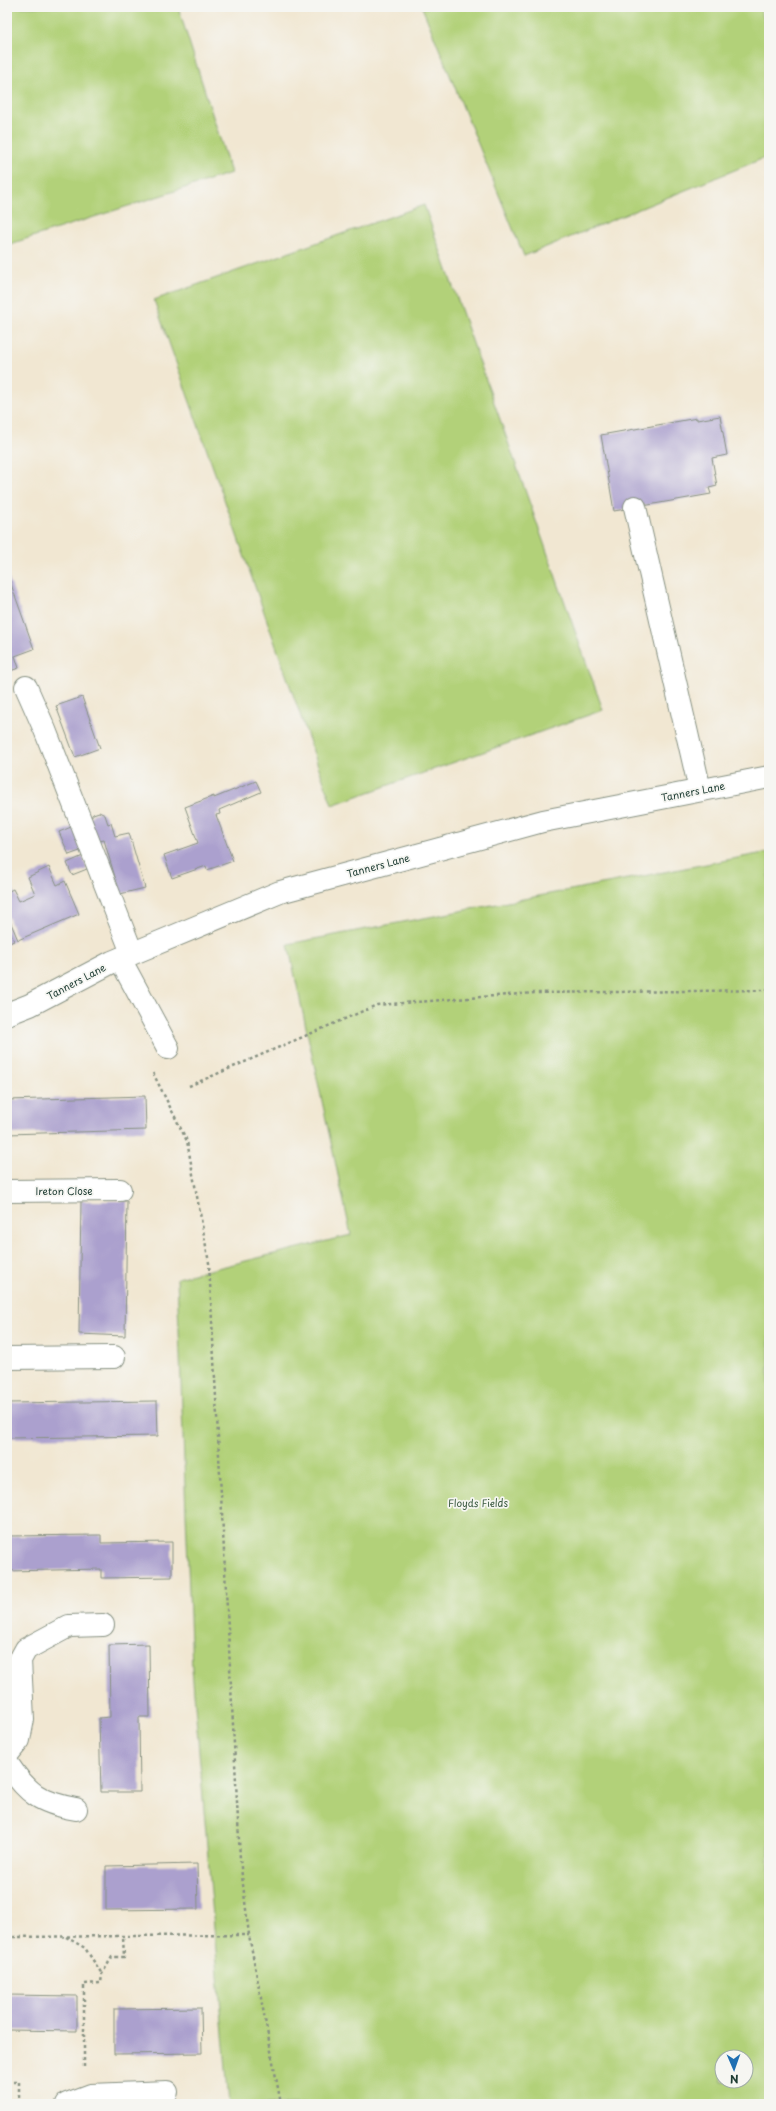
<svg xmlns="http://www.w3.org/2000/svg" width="776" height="2111" font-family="'Playpen Sans',sans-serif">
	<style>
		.green { fill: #b2d179; stroke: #688756; fill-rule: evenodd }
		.building { fill: #aba0ce }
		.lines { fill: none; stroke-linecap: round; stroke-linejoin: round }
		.minor-casing { stroke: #889283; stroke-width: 24 }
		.major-casing { stroke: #889283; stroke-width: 24 }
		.path { stroke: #889283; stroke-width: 2.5; stroke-dasharray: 3 3; stroke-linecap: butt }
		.minor { stroke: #fff; stroke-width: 22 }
		.major { stroke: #fff; stroke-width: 22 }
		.labels { text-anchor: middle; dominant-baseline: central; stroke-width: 3.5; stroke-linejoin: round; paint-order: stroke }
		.street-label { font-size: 10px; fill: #1f3d34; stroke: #f6f6f2 }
		.park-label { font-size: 10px; fill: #3c5b42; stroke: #f6f6f2 }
	</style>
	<rect width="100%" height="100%" fill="#f6f6f2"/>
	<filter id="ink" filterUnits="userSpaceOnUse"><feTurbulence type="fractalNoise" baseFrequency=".025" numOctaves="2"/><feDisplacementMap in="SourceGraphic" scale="8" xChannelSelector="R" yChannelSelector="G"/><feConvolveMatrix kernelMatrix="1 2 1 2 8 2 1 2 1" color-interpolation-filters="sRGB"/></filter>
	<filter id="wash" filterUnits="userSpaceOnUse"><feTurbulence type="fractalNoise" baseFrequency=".012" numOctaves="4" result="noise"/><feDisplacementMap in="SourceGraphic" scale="16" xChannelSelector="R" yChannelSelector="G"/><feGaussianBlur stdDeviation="0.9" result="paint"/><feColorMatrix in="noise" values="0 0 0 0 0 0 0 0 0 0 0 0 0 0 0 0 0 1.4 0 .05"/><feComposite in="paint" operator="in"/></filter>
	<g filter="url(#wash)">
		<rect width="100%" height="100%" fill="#f1e7d2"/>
		<g class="green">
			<path d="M 7,7 L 178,7 L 231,173 L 7,245 Z"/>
			<path d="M 422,7 L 759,7 L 769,32 L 769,156 L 524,256 Z"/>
			<path d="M 424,205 L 603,710 L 332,805 L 154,300 Z"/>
			<path d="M 769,852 L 769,2104 L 229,2104 L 192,1669 L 177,1278 L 351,1235 L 288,944 ZM 722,2057 L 746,2057 L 746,2081 L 722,2081 Z"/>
		</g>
		<g id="blocks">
			<g class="building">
				<path d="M 720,416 L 727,455 L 712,458 L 717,486 L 709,488 L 711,494 L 614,511 L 601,435 L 697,418 L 697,420 Z"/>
				<path d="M 7,573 L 34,649 L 15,656 L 19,668 L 7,672 Z"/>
				<path d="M 82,697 L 100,748 L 75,757 L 56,706 Z"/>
				<path d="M 256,781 L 261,792 L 219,810 L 220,814 L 216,815 L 233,861 L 207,870 L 206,866 L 172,878 L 164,855 L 198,843 L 185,807 L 214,796 L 214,798 Z"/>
				<path d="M 99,812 L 105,815 L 108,824 L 111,823 L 115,836 L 129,833 L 145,888 L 120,894 L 104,840 L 96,842 L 89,820 L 93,814 Z"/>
				<path d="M 76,825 L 85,849 L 69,855 L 59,832 Z"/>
				<path d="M 83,856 L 87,869 L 72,875 L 67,863 Z"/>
				<path d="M 49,867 L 57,885 L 65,881 L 79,914 L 18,940 L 7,914 L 7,892 L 13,889 L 19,901 L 35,894 L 28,877 Z"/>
				<path d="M 7,925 L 14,941 L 7,944 Z"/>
				<path d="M 145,1096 L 146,1130 L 7,1134 L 7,1100 Z"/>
				<path d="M 81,1201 L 127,1201 L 125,1336 L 79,1334 Z"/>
				<path d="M 157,1401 L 158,1436 L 7,1438 L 7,1403 Z"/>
				<path d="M 101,1535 L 101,1543 L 172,1542 L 172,1577 L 101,1578 L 101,1569 L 7,1571 L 7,1536 Z"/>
				<path d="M 149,1644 L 150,1717 L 139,1717 L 140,1792 L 101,1792 L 99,1718 L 110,1717 L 109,1645 Z"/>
				<path d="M 197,1864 L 198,1909 L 106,1910 L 106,1866 Z"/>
				<path d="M 7,1995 L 77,1996 L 77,2031 L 7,2030 Z"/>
				<path d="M 201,2008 L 202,2053 L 114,2054 L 114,2009 Z"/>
			</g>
		</g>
	</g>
	<g filter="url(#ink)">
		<use href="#blocks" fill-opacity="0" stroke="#889283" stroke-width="1"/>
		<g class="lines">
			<defs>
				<g id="minor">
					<path d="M 635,507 L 700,790"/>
					<path d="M 26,687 L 45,730 L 132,953"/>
					<path d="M 120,959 L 168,1048"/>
					<path d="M 7,1191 L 120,1190"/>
					<path d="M 7,1358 L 114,1357"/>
					<path d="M 7,1755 L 19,1740 L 23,1719 L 20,1660 L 26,1649 L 69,1626 L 103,1625"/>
					<path d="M 7,1763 C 27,1793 40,1803 76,1809"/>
					<path d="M 67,2104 L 91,2095 L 167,2092"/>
				</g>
				<path id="major" d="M 7,1014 L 30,1005 L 112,962 L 280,892 L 543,821 L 769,777"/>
			</defs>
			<use href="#minor" class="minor-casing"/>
			<use href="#major" class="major-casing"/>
			<g class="path">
				<path d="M 153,1073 L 187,1141 L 209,1263 L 240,1859 L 249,1935 L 281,2104"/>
				<path d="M 189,1086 L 377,1005 L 534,993 L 769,990"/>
				<path d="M 7,1937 L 249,1935"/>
				<path d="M 66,1937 L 85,1948 L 102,1974"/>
				<path d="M 84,2067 L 84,1984 L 101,1983 L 102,1974 L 112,1957 L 124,1957 L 123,1936"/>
				<path d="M 7,2082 L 19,2082 L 19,2104"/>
			</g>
			<use href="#minor" class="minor"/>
			<use href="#major" class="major"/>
		</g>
	</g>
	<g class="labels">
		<g class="street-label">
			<text transform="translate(693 791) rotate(-11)">Tanners Lane</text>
			<text transform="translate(378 865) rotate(-15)">Tanners Lane</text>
			<text transform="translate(76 981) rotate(-28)">Tanners Lane</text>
			<text x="64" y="1190">Ireton Close</text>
		</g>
		<g class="park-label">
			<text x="478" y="1502">Floyds Fields</text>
		</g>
	</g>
	<rect width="776" height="2111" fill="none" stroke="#f6f6f2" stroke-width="24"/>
	<g transform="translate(734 2069) rotate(178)"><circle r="19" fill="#f6f6f2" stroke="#a0aca6"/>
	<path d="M0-3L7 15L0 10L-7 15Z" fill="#1f6fb2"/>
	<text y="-6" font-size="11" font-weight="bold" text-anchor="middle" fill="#1f3d34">N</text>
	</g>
</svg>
